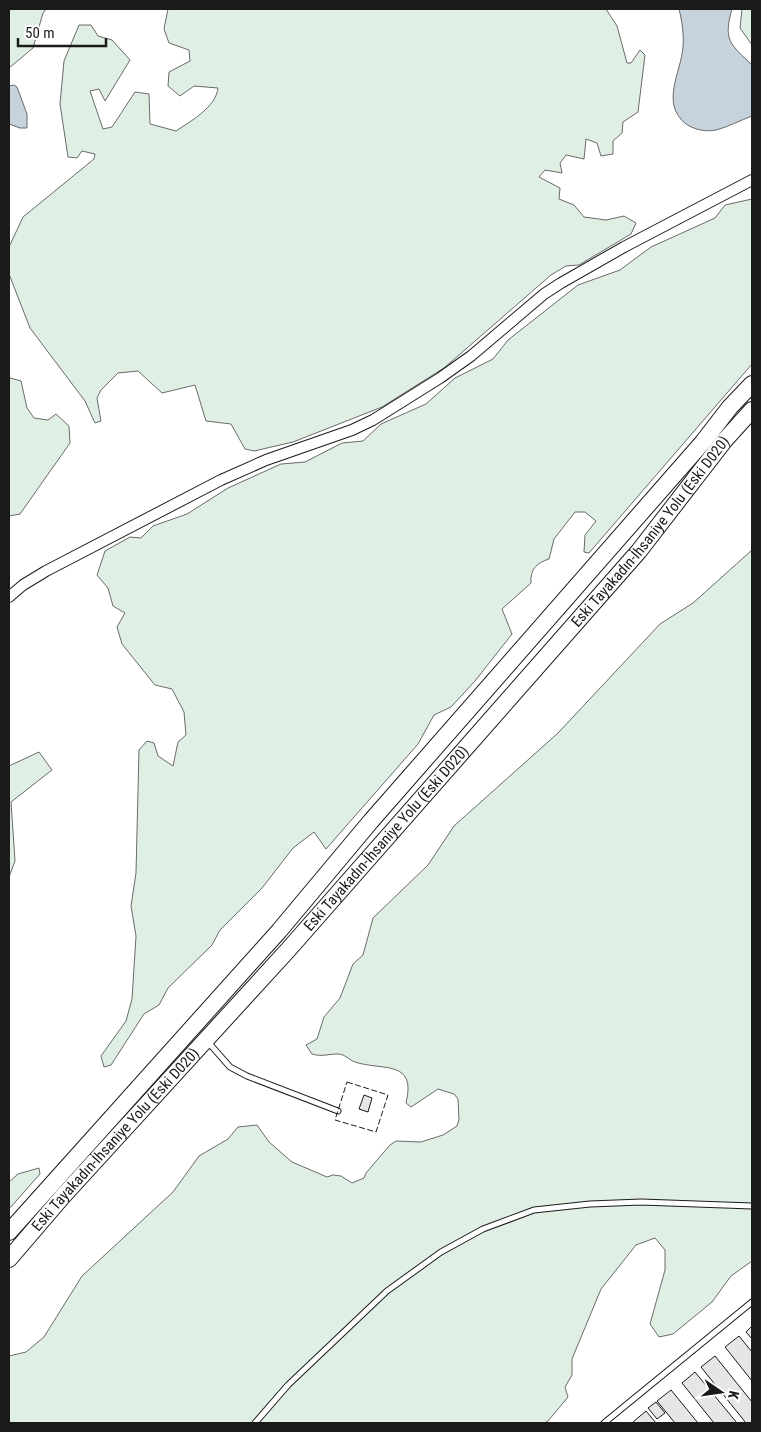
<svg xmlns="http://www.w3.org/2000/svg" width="761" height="1432" font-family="'Roboto Condensed',sans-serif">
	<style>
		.green { fill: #e0efe3; stroke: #6a6a6a }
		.water { fill: #c6d2dc; stroke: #6a6a6a }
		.building { fill: #e6e6e6; stroke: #1a1a1a }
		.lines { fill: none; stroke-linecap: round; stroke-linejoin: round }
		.service-casing { stroke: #1a1a1a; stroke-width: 7 }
		.minor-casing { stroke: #1a1a1a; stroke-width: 12 }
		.primary-casing { stroke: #1a1a1a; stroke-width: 18 }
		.service { stroke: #fff; stroke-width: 5 }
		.minor { stroke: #fff; stroke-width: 10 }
		.primary { stroke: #fff; stroke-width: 16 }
		.fence { stroke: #1a1a1a; stroke-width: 1; stroke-dasharray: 6 2.5; stroke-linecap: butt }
		.labels { text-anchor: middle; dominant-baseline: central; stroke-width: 4; stroke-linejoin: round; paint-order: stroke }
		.street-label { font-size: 15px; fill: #1a1a1a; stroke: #fff }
	</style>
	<rect width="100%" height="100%" fill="#fff"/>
	<g class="green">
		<path d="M 9,9 L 46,9 L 43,13 L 33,48 L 9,68 Z"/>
		<path d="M 168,9 L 606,9 L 617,26 L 627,63 L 631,63 L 640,50 L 645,55 L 638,112 L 623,122 L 622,133 L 613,141 L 613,154 L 601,156 L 597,143 L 586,139 L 584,159 L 566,155 L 560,163 L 562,173 L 545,170 L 539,177 L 560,188 L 559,199 L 574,205 L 584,217 L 606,220 L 624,216 L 636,223 L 631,234 L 579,265 L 566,266 L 551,275 L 444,368 L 382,407 L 293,442 L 254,451 L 245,449 L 231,424 L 206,421 L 195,385 L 162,393 L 138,371 L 118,373 L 101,390 L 97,398 L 101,421 L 95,423 L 85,401 L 30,328 L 9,274 L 9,247 L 23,217 L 94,159 L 95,154 L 82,151 L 77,158 L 68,157 L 60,104 L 64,61 L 79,25 L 91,25 L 98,36 L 112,40 L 130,60 L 105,101 L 99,89 L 90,91 L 103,129 L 112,127 L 135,92 L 149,94 L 150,124 L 176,131 C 191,121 216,107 218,88 L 194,86 L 180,96 L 168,86 L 169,72 L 190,61 L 189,50 L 169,43 L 164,29 Z"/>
		<path d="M 742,9 L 752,9 L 752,45 L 740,28 Z"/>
		<path d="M 752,199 L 752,364 L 589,553 L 584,552 L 585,535 L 596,521 L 585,512 L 575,512 L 554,539 L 549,559 C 536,563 530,570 531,583 L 502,609 L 512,634 L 475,681 L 451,707 L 434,715 L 418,744 L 326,849 L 314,832 L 293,848 L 262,888 L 220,930 L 212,945 L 168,988 L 159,1005 L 144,1014 L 111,1065 L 104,1067 L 101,1056 L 126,1021 L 132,999 L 136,936 L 131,906 L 136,873 L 139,750 L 147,741 L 154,743 L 158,756 L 173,766 L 178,742 L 186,735 L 184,712 L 172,689 L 155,685 L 122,644 L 117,627 L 125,613 L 113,606 L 108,588 L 97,575 L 105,551 L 130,537 L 141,538 L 153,526 L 187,514 L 228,488 L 281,464 L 305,462 L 342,443 L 363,441 L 381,424 L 426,404 L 455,378 L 493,359 L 508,340 L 578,285 L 620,270 L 651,247 L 715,218 L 725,205 Z"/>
		<path d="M 10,378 L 21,381 L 27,408 L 34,418 L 48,420 L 56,414 L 69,426 L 70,443 L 20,514 L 9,516 L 9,382 Z"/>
		<path d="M 752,550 L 752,1261 L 731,1276 L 712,1302 L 673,1334 L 659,1337 L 650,1324 L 665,1270 L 665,1250 L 655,1238 L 636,1245 L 601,1289 L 572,1359 L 572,1375 L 565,1387 L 568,1397 L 548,1421 L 544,1423 L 9,1423 L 9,1356 L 26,1352 L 44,1337 L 82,1276 L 173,1192 L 199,1156 L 228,1139 L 238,1127 L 257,1125 L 269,1142 L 292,1162 L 327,1177 L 333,1175 L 341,1176 L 352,1183 L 364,1178 L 366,1173 L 390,1145 L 396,1141 L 421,1142 L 443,1135 L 457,1126 L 459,1120 L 458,1099 L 454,1094 L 438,1089 L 411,1107 L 406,1103 C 417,1059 382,1071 355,1062 C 349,1060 345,1054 338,1054 C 328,1054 322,1057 312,1054 L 306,1045 L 317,1039 L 324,1017 L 340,998 L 353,964 L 363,955 L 373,918 L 428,865 L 454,826 L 558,733 L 660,624 L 693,603 Z"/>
		<path d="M 39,752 L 52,770 L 11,802 L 15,861 L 9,877 L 9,766 Z"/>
		<path d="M 39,1168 L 40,1174 L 9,1209 L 9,1182 L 18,1174 Z"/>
	</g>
	<g class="water">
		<path d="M 679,9 L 732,9 C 723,40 730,44 752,65 L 752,116 C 741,120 728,127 716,130 C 706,132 695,130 686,124 C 660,103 681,73 683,47 C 684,34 682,21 679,9 Z"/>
		<path d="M 14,85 L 17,87 L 27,114 L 27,128 L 20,128 L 9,124 L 9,86 Z"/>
	</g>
	<g class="building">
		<path d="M 364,1095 L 372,1098 L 368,1112 L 359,1109 Z"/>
		<path d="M 752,1326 L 752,1339 L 746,1332 Z"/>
		<path d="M 739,1336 L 752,1352 L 752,1381 L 725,1347 Z"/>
		<path d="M 715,1356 L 752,1402 L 752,1423 L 746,1423 L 701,1367 Z"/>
		<path d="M 695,1372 L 737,1423 L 714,1423 L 682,1383 Z"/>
		<path d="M 671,1390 L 698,1423 L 675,1423 L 657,1401 Z"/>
		<path d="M 656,1402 L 665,1413 L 657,1419 L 648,1408 Z"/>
		<path d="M 646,1411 L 656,1423 L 634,1423 L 633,1422 Z"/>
	</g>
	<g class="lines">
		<defs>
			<g id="service">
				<path d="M 208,1042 L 230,1067 L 247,1076 L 338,1111"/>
				<path d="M 255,1423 L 288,1385 L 387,1291 L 441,1252 L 483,1229 L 534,1210 L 590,1204 L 641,1202 L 752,1206"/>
				<path d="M 604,1423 L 752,1302"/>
			</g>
			<path id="minor" d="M 9,597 L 23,585 L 46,571 L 221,480 L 266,460 L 352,430 L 373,420 L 440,378 L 471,356 L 544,294 L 561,283 L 624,247 L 752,180"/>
			<g id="primary">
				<path d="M 9,1232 L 279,931 L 371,821 L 703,442 L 730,407 L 752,384"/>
				<path id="s1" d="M 9,1259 L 63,1196 L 288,950 L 639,551 L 724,441 L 752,410"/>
			</g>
		</defs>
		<use href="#service" class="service-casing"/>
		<use href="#minor" class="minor-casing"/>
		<use href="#primary" class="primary-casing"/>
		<use href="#service" class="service"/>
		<use href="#minor" class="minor"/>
		<use href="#primary" class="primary"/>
		<path class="fence" d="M 347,1082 L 388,1095 L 376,1132 L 335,1120 Z"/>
	</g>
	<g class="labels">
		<g class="street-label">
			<text stroke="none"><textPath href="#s1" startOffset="970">Eski Tayakadın-İhsaniye Yolu (Eski D020)</textPath></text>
			<text stroke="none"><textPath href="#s1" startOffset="565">Eski Tayakadın-İhsaniye Yolu (Eski D020)</textPath></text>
			<text stroke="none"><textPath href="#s1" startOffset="160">Eski Tayakadın-İhsaniye Yolu (Eski D020)</textPath></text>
		</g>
	</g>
	<rect width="761" height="1432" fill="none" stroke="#1a1a1a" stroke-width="20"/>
	<g transform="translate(721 1392) rotate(103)" stroke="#ffffff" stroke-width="4" paint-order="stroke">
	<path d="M0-4L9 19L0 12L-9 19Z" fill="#1a1a1a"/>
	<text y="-8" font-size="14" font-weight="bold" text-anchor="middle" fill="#1a1a1a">K</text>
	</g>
	<path d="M18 38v8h88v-8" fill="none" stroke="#1a1a1a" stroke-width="2.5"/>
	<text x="25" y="38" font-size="15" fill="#1a1a1a" stroke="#ffffff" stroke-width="4" paint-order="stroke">50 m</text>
</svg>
